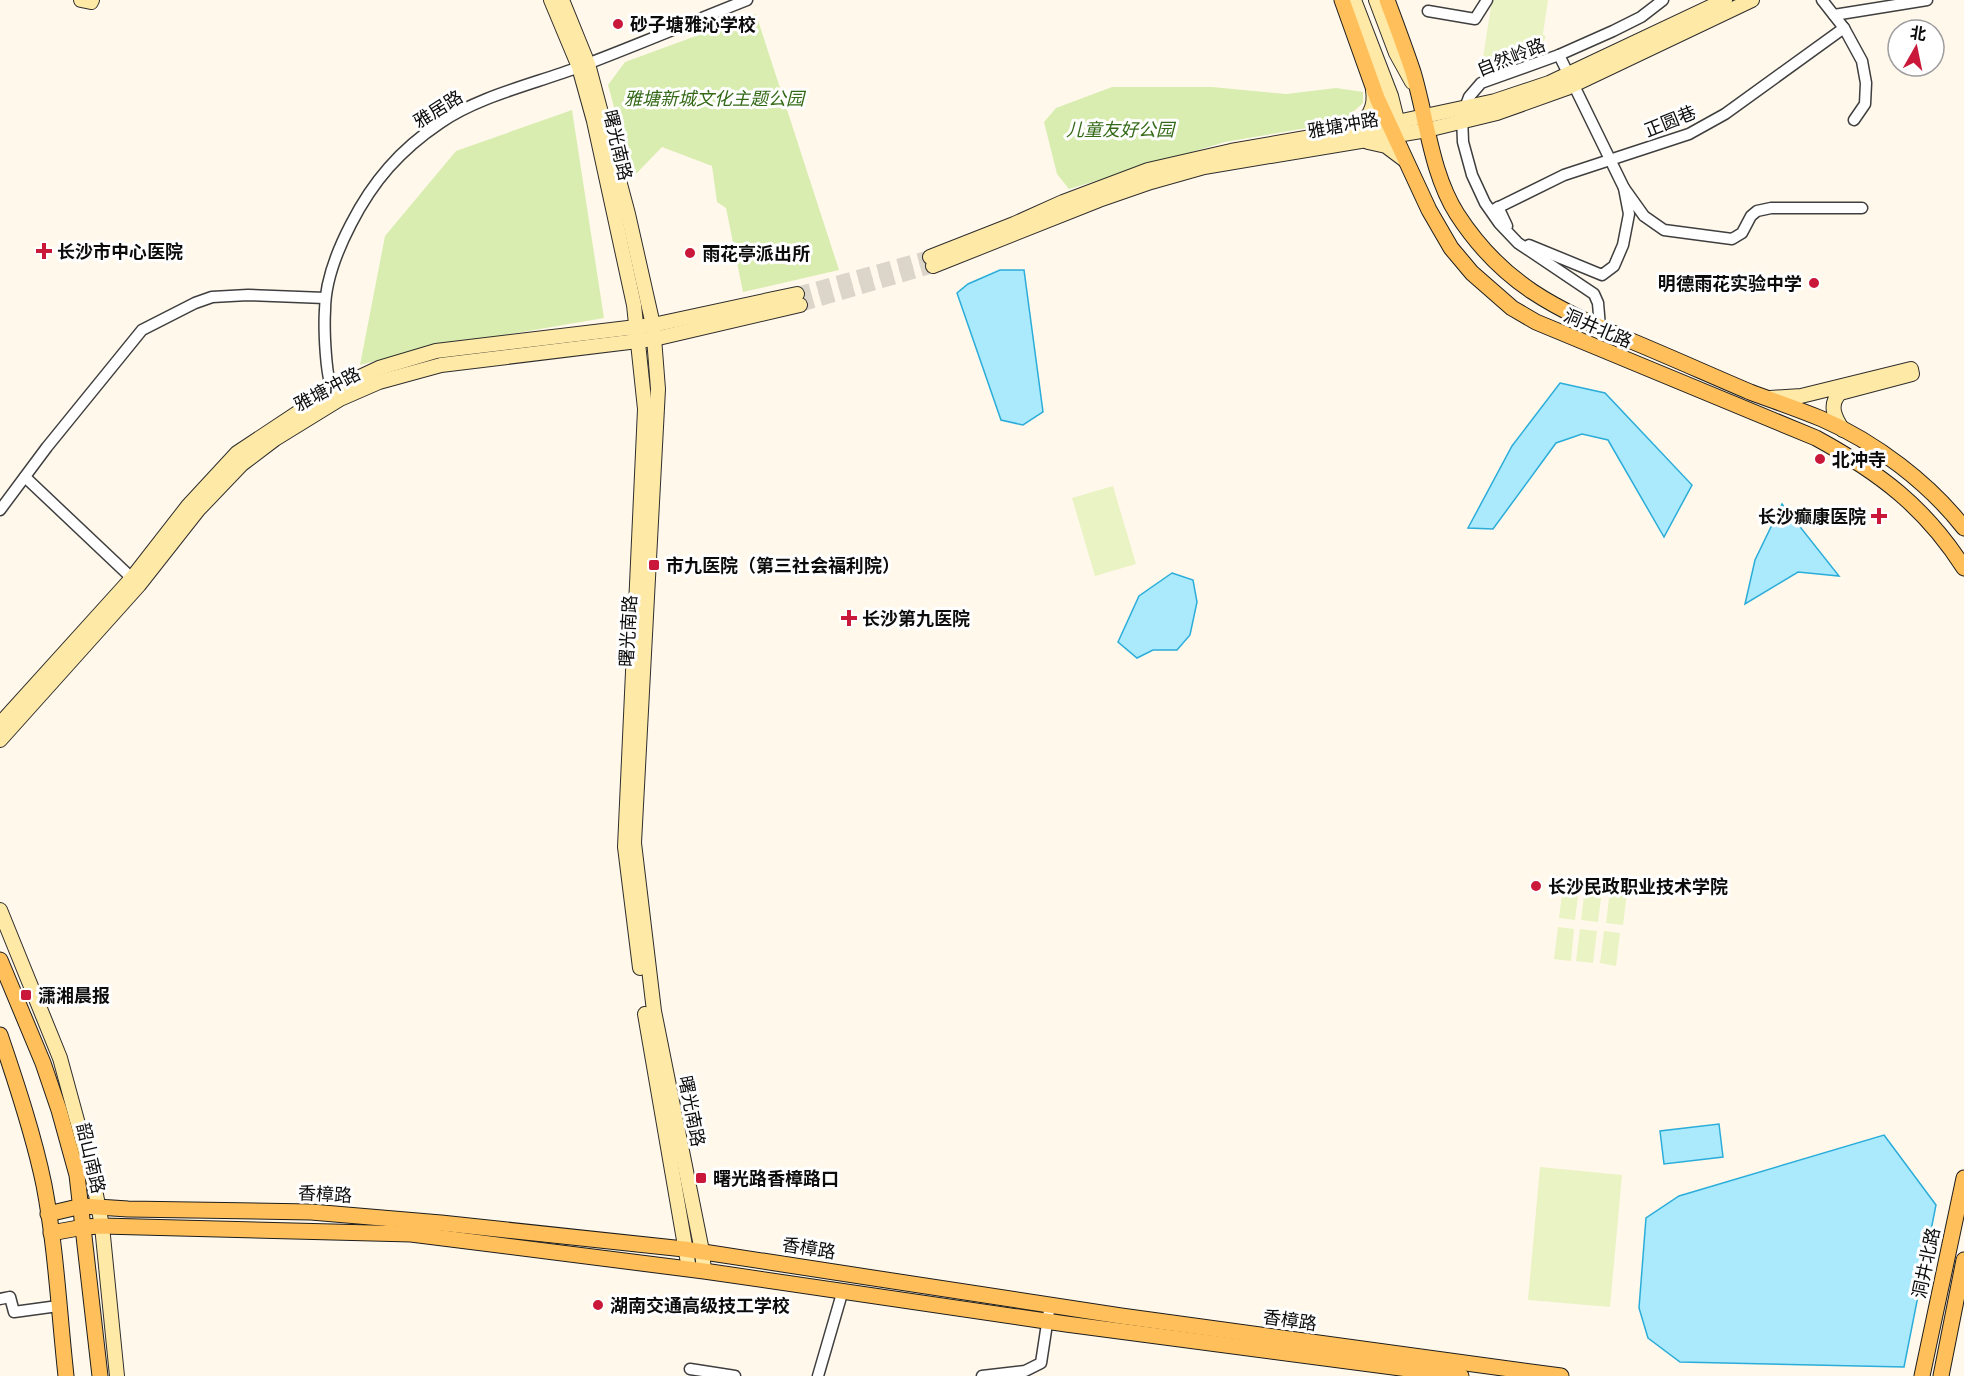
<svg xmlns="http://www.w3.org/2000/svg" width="1964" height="1376" font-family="'Roboto Serif','Noto Sans SC',serif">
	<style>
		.green { fill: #d9edb1 }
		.pitch { fill: #eaf3c4 }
		.water { fill: #abe9fc; stroke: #2badda; stroke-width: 1.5 }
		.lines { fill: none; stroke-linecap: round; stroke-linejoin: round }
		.secondary-tunnel { stroke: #dbd5ca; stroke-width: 14; stroke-dasharray: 14 7; stroke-linecap: butt }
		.street-casing { stroke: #3f3f3f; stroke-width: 13 }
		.secondary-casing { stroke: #2e2e2e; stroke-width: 16 }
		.primary-casing { stroke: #1d1d1d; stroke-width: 17 }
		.street { stroke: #fff; stroke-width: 10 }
		.secondary { stroke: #ffe9a6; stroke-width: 14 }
		.primary { stroke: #ffc05b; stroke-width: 15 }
		.poi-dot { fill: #c91839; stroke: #fff; stroke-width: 2 }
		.labels { text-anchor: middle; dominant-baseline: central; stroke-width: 6; stroke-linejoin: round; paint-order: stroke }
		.poi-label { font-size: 18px; font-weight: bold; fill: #0c0c0c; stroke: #fff; text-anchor: start }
		.street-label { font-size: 18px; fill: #0c0c0c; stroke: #fff }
		.park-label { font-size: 18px; font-style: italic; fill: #346a17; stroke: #fff }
	</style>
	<rect width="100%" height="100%" fill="#fff8eb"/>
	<g class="green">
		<path d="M 756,14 L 839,270 L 743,292 L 726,208 L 717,202 L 712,166 L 662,147 L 633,177 L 608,85 L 625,62 Z"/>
		<path d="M 1112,87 L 1212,87 L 1286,94 L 1336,88 L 1363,92 L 1363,103 L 1342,122 L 1225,142 L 1069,189 L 1057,174 L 1044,122 L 1056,108 Z"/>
		<path d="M 572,110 L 604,318 L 418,350 L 360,365 L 385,236 L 456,151 Z"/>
	</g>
	<g class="pitch">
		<path d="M 1492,0 L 1548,0 L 1543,34 L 1546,37 L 1542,44 L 1540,54 L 1538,53 L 1536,58 C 1519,63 1504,64 1486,69 L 1482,64 Z"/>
		<path d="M 1113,486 L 1136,564 L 1095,576 L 1072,498 Z"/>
		<path d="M 1563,886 L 1579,888 L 1575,920 L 1559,918 Z"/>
		<path d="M 1585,888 L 1602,890 L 1598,922 L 1581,920 Z"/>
		<path d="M 1610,891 L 1627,893 L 1623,925 L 1606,923 Z"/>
		<path d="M 1558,927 L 1574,929 L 1571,961 L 1554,959 Z"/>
		<path d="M 1580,929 L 1597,931 L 1593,963 L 1576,961 Z"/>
		<path d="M 1604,931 L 1620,933 L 1616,966 L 1600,963 Z"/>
		<path d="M 1540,1167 L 1622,1175 L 1610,1307 L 1528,1300 Z"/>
	</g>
	<g class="water">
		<path d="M 1000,270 L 1024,270 L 1043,412 L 1023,425 L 1001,420 L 957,293 L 968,284 Z"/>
		<path d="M 1560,383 L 1605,393 L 1692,485 L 1664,537 L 1608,440 L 1582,434 L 1556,443 L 1493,529 L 1468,528 L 1512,446 Z"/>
		<path d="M 1782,504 L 1839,576 L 1798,572 L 1745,604 L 1755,560 Z"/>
		<path d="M 1172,573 L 1193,580 L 1197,602 L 1190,635 L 1177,650 L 1153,650 L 1137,658 L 1118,642 L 1139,596 Z"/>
		<path d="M 1719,1124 L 1723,1157 L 1664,1164 L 1660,1131 Z"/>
		<path d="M 1884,1135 L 1936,1205 L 1904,1367 L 1680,1362 L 1648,1338 L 1639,1308 L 1646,1218 L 1679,1196 Z"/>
	</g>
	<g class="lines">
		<g class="secondary-tunnel">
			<path d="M 797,294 L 930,257"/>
			<path d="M 800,305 L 933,266"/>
		</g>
		<defs>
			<g id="street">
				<path d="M 1822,0 L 1844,28 L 1862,61 L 1866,83 L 1865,104 L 1854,120"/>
				<path d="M 1428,11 L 1475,19 L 1487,0"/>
				<path d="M 1834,15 L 1927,0"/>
				<path d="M 1559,55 L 1624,188"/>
				<path d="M 1498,207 L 1507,226"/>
				<path d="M 1493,210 L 1564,175 L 1689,134 L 1725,114 L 1844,28"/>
				<path d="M 1529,245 L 1602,275 L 1614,266 L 1623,245 L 1629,214 L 1624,188 L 1644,216 L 1664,230 L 1732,239 L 1742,233 L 1751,216 L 1757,211 L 1771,208 L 1862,208"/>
				<path d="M 1600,327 L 1598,303 L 1594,294 L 1518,243 L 1499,223 L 1485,203 L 1472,175 L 1463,142 L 1462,116 L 1469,97 L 1481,83 L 1559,55 L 1613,31 L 1641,17 L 1663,0"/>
				<path d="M 335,394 C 325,384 324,326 325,310 C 325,282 338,249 351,224 C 373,181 400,150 440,123 C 479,96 534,84 579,67 C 635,46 691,22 747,0"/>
				<path d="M 25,477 L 136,582"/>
				<path d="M 0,510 L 47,447 L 142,330 L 195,303 L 212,297 L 248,295 L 325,298"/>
				<path d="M 0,1299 L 10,1297 L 14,1312 L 58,1306"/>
				<path d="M 690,1369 L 735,1376"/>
				<path d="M 818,1376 L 843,1290"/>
				<path d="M 982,1376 L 1025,1371 L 1041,1363 L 1050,1304"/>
			</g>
			<g id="secondary">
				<path d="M 81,0 L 91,2 L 92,0"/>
				<path d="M 551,0 L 579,67 L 594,121 L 634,305 L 645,409 L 625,847 L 640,968"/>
				<path d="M 562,0 L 588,64 L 628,214 L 653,325 L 658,389 L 634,843 L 654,1011 L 702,1251 L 704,1271"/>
				<path d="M 1354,0 L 1391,96 L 1399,128"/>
				<path d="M 1376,0 L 1396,53 L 1412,82"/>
				<path d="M 1354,129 C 1368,119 1376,108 1373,90"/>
				<path d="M 1368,142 L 1386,146 L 1406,161"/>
				<path d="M 930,257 L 1014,224 L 1063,202 L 1148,170 L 1231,151 L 1397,122 L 1495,101 L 1549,83 L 1725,0"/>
				<path d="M 933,266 L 1099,200 L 1151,182 L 1204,167 L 1427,130 L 1497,113 L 1567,88 L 1752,0"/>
				<path d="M 1770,398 L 1801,396 L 1911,369 L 1912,374 L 1840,393 C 1828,405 1835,418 1843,430"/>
				<path d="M 0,724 L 132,578 L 188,506 L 237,453 L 332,390 L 379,368 L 436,351 L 653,325 L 797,294"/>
				<path d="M 0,740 L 139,585 L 198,510 L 242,464 L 275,439 L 340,399 L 379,382 L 441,365 L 654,339 L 800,305"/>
				<path d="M 0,910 L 60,1058 L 93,1179 L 102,1226 L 117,1376"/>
				<path d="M 645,1014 L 689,1269"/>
			</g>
			<g id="primary">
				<path d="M 1342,0 L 1377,98 L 1429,210 L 1451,248 L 1472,273 L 1512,308 L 1536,322 L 1816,438 C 1880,473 1925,507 1964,568"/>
				<path d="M 1387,0 C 1396,24 1405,48 1413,72 C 1427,119 1431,173 1457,214 C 1503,285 1555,308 1629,340 C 1670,357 1710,375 1750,392 C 1774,401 1798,409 1822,419 C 1875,442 1929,483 1964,528"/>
				<path d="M 0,960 L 43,1063 L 59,1110 L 77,1175 L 100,1376"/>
				<path d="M 0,1035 C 16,1082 34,1136 44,1185 C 56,1248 59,1312 66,1376"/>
				<path d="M 48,1214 L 82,1206 L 128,1209 L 311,1212 L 441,1223 L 684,1249 L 1121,1316 L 1561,1376"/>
				<path d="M 51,1233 L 84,1227 L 102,1226 L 411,1234 L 704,1271 L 1066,1324 L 1461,1376"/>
				<path d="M 1922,1376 L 1964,1178"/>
				<path d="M 1941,1376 L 1964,1260"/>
			</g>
		</defs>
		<use href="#street" class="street-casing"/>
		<use href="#secondary" class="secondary-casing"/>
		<use href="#primary" class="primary-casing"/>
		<use href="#street" class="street"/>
		<use href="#secondary" class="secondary"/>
		<use href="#primary" class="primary"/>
	</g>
	<g class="poi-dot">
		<circle cx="618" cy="24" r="6"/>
		<path d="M41 242h6v6h6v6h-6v6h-6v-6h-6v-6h6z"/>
		<circle cx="690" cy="253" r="6"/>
		<circle cx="1814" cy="283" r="6"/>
		<circle cx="1820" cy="459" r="6"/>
		<path d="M1876 507h6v6h6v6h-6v6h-6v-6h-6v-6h6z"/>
		<rect x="648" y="559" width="12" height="12" rx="3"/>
		<path d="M846 609h6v6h6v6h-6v6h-6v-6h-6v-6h6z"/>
		<circle cx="1536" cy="886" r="6"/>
		<rect x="20" y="989" width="12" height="12" rx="3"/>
		<rect x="695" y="1172" width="12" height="12" rx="3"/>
		<circle cx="598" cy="1305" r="6"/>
	</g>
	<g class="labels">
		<g class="poi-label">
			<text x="630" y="24">砂子塘雅沁学校</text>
			<text x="57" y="251">长沙市中心医院</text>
			<text x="702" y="253">雨花亭派出所</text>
			<text x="1802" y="283" text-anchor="end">明德雨花实验中学</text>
			<text x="1832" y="459">北冲寺</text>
			<text x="1866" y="516" text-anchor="end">长沙癫康医院</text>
			<text x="666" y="565">市九医院（第三社会福利院）</text>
			<text x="862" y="618">长沙第九医院</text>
			<text x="1548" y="886">长沙民政职业技术学院</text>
			<text x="38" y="995">潇湘晨报</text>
			<text x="713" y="1178">曙光路香樟路口</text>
			<text x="610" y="1305">湖南交通高级技工学校</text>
		</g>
		<g class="street-label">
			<text transform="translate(1511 57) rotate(-22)">自然岭路</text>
			<text transform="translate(438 109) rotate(-32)">雅居路</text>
			<text transform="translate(1670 121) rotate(-22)">正圆巷</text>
			<text transform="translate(1343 125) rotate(-10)">雅塘冲路</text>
			<text transform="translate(618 145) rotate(77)">曙光南路</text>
			<text transform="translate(1598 328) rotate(23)">洞井北路</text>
			<text transform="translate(327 389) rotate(-28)">雅塘冲路</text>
			<text transform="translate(628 631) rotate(-87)">曙光南路</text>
			<text transform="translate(692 1111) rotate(79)">曙光南路</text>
			<text transform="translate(91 1158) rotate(77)">韶山南路</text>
			<text transform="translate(325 1194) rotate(3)">香樟路</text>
			<text transform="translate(809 1248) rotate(9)">香樟路</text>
			<text transform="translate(1926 1263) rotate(-78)">洞井北路</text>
			<text transform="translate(1290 1320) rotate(8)">香樟路</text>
		</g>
		<g class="park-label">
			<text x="714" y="98">雅塘新城文化主题公园</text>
			<text x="1120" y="129">儿童友好公园</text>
		</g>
	</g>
	<g transform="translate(1916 48) rotate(9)"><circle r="28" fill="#ffffff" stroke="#9e9e9e" stroke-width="1.5"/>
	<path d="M0-4.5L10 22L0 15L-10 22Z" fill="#c91839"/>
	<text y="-9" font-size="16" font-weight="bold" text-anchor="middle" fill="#0c0c0c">北</text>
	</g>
</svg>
